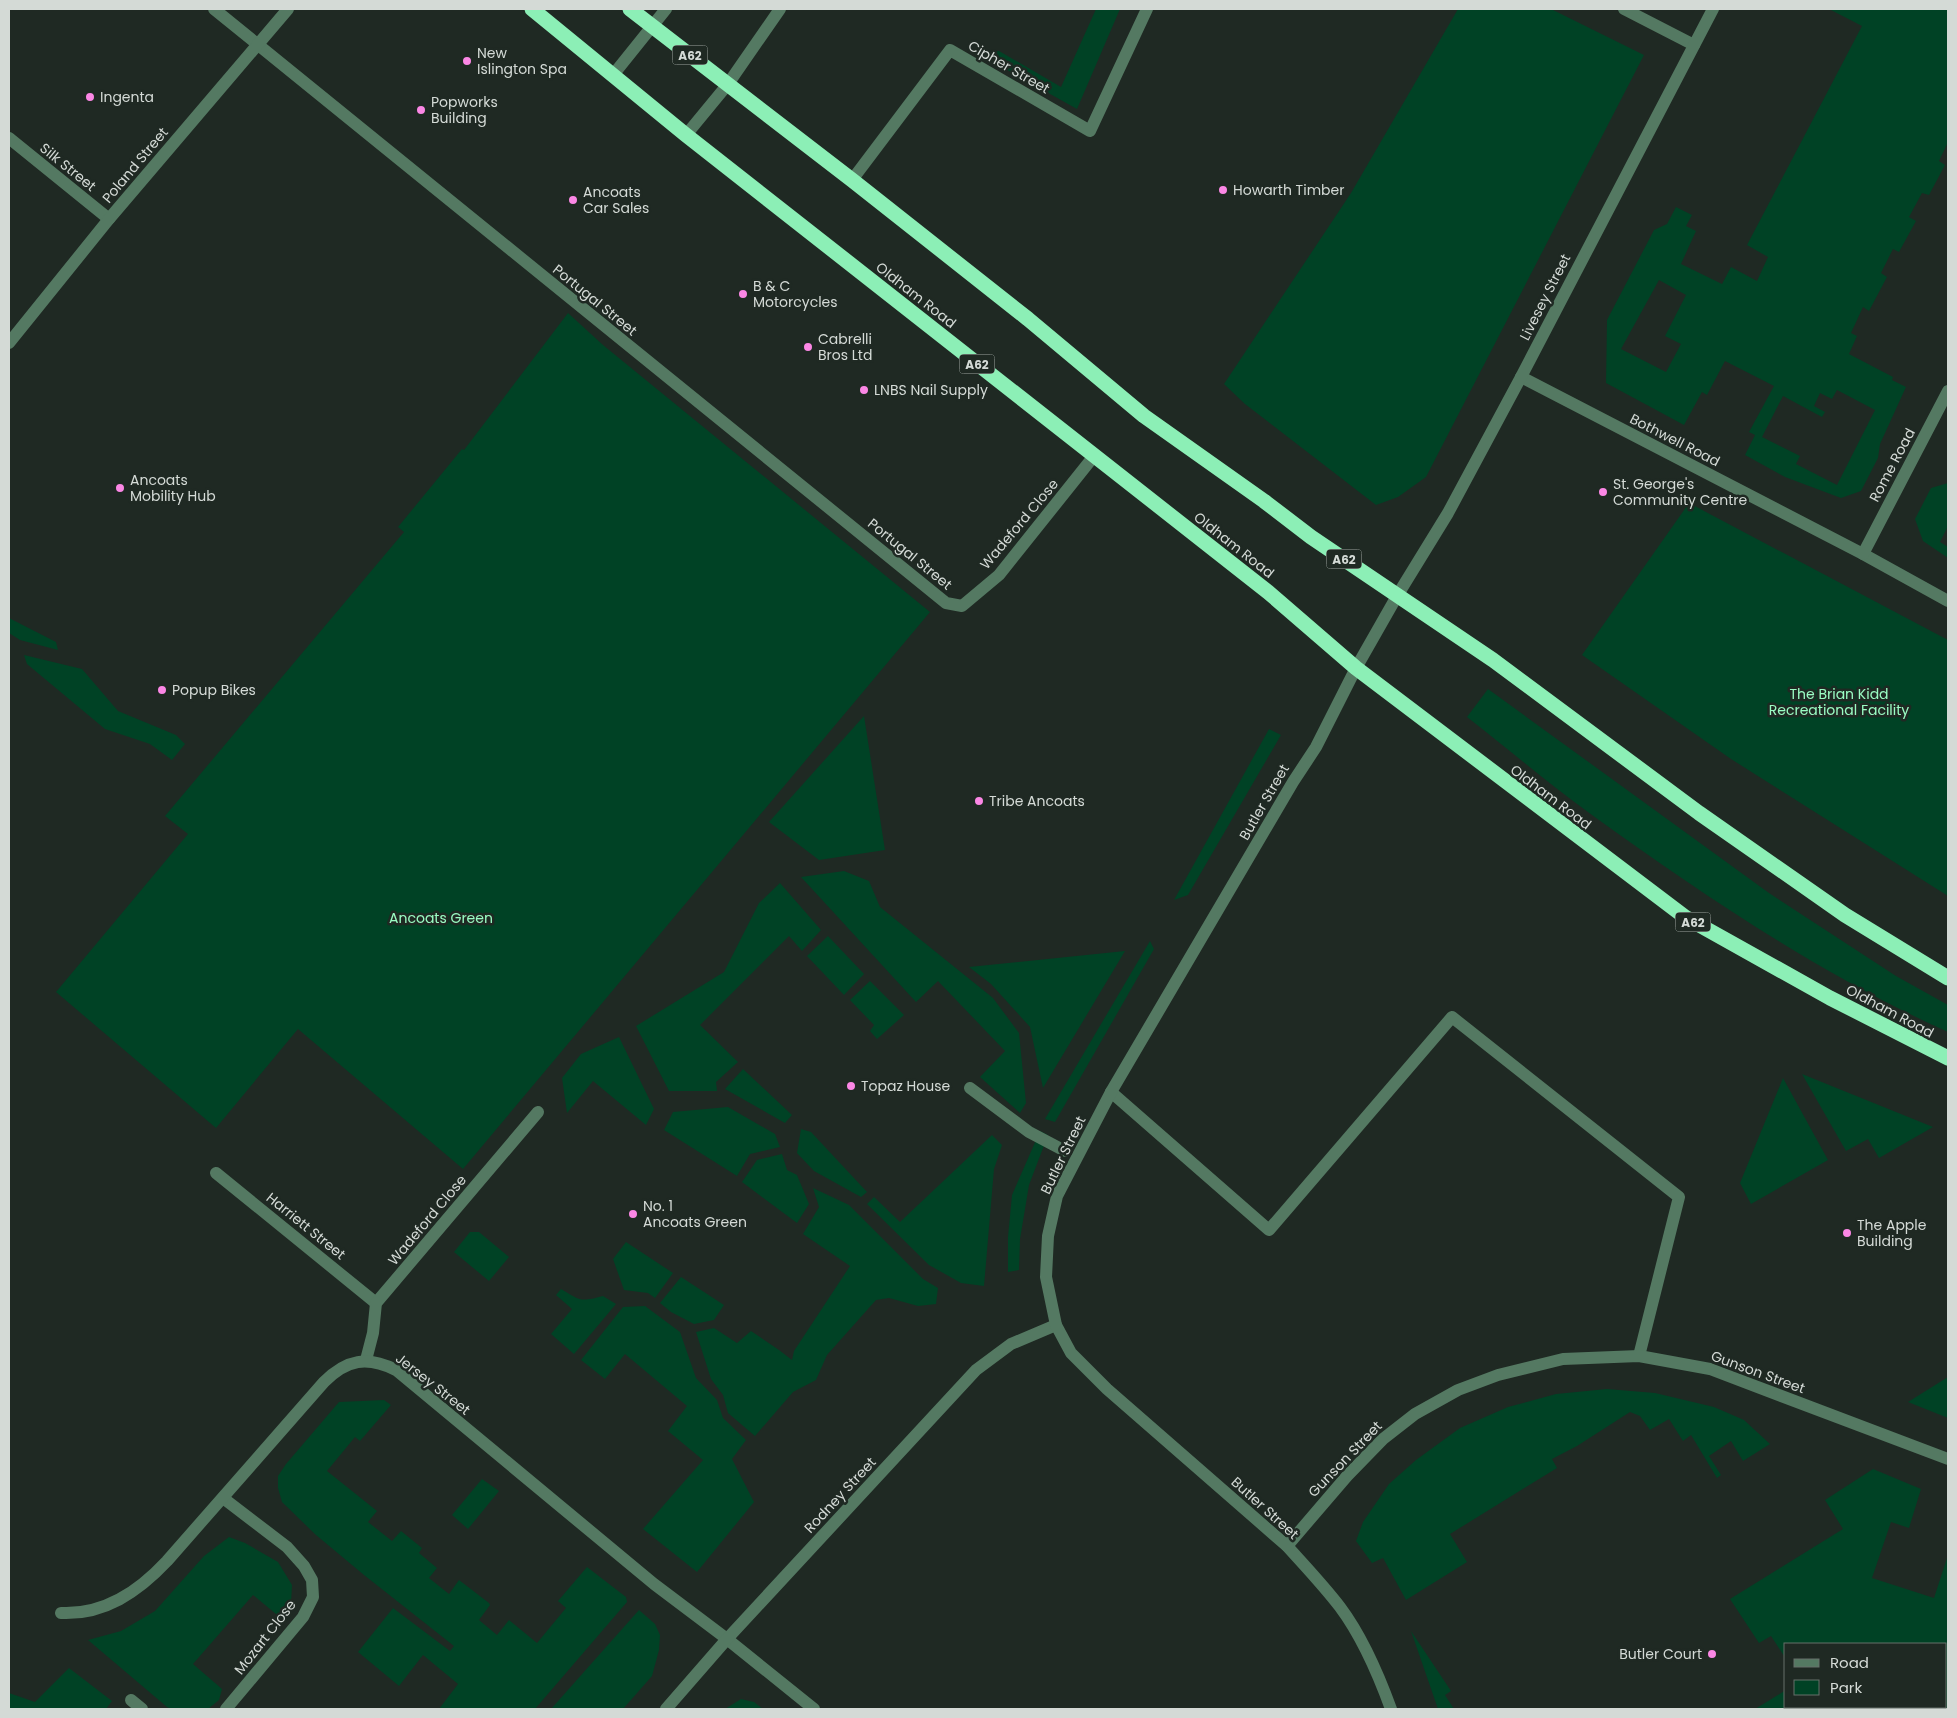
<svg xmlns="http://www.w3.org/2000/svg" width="1957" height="1718" font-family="Poppins,sans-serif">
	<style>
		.green { fill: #004225; fill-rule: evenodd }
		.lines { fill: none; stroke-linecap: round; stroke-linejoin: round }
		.minor { stroke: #547962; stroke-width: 12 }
		.highway { stroke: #8cefb6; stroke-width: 15 }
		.poi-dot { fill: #fb87e5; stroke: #1f2923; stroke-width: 2 }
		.labels { text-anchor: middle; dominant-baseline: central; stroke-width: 5; stroke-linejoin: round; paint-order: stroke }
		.shield { fill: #1f2923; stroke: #9ea5a0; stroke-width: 1 }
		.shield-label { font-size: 12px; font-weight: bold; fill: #d4dad6 }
		.poi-label { font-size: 14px; fill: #d4dad6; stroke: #1f2923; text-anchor: start }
		.street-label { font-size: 14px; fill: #d4dad6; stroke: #1f2923 }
		.park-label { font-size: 14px; fill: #9afcc3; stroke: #1f2923 }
	</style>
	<rect width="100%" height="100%" fill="#1f2923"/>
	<g class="green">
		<path d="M 1096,9 L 1120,9 L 1077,109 L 975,52 L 999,51 L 1061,87 Z"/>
		<path d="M 1458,9 L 1551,9 L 1644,55 L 1426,477 L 1398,497 L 1376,505 L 1245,404 L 1224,384 L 1351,193 Z"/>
		<path d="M 1829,9 L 1948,9 L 1948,142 L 1939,161 L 1945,165 L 1929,195 L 1922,193 L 1909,217 L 1916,221 L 1899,252 L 1893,249 L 1881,273 L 1887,277 L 1869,311 L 1863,307 L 1851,333 L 1857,336 L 1849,354 L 1893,377 L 1892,380 L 1906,387 L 1880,444 L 1878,458 L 1861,491 L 1841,498 L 1785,477 L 1745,455 L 1755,435 L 1749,432 L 1774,386 L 1725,361 L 1707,395 L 1702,392 L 1684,425 L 1606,383 L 1607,320 L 1654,230 L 1667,224 L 1676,207 L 1692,215 L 1686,226 L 1696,231 L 1681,264 L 1722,284 L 1731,267 L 1757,281 L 1768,257 L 1747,245 L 1862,26 ZM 1659,280 L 1686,295 L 1665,336 L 1681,344 L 1666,372 L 1621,349 ZM 1837,390 L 1875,410 L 1837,485 L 1796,464 L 1800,456 L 1762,437 L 1783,396 L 1822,417 L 1825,412 L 1814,406 L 1820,393 L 1832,399 Z"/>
		<path d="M 568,313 L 603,345 L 930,612 L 463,1169 L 298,1029 L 216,1128 L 56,992 L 188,834 L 165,816 L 404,532 L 398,527 L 462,449 L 464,450 Z"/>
		<path d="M 1948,483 L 1948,526 L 1940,542 L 1948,547 L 1948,558 L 1923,541 L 1915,519 L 1931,488 Z"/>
		<path d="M 1689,503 L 1948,640 L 1948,896 L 1731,759 L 1582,655 Z"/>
		<path d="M 9,618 L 56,642 L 58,650 L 20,640 L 9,633 Z"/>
		<path d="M 24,655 L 82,669 L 118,711 L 176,735 L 185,744 L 172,760 L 150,744 L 105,729 L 27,664 Z"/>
		<path d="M 1488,689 L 1769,893 L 1896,976 L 1948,1005 L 1948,1032 C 1822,975 1704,896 1592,815 C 1549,784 1508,749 1467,717 Z"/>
		<path d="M 864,716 L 885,850 L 819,860 L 769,822 Z"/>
		<path d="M 1269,729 L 1281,735 L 1188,895 L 1174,900 Z"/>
		<path d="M 844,871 L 869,881 L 880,907 L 993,998 L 1019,1033 L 1026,1103 L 1020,1113 L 980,1077 L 1005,1051 L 938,981 L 916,1002 L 801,877 Z"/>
		<path d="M 780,883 L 821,930 L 802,951 L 789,936 L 700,1025 L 738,1062 L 716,1082 L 717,1091 L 669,1091 L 636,1026 L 724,972 L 759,903 Z"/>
		<path d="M 828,936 L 864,974 L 844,995 L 807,956 Z"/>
		<path d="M 1150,941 L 1154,949 L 1055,1122 L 1045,1119 Z"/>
		<path d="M 1125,951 L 1043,1088 L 1030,1027 L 991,984 L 969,967 Z"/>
		<path d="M 870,981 L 904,1015 L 877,1039 L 870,1031 L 874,1025 L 850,1000 Z"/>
		<path d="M 619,1037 L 654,1109 L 646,1125 L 593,1081 L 567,1113 L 562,1078 L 581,1054 Z"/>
		<path d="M 743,1069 L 792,1115 L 785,1123 L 725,1089 Z"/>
		<path d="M 1802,1074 L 1933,1127 L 1879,1158 L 1868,1139 L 1846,1151 Z"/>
		<path d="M 1783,1078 L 1828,1160 L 1751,1204 L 1740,1183 Z"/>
		<path d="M 728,1107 L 775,1134 L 780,1147 L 750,1154 L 737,1176 L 664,1130 L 673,1112 Z"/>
		<path d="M 801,1129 L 811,1132 L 867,1192 L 861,1197 L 814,1171 L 797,1153 Z"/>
		<path d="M 1040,1131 L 1048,1135 L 1029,1185 L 1020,1239 L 1019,1270 L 1008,1272 L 1008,1237 L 1012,1195 Z"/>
		<path d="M 992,1135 L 1002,1145 L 994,1169 L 984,1286 L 961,1283 L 929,1265 L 867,1204 L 874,1197 L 900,1222 Z"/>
		<path d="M 782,1154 L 787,1170 L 797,1175 L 809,1204 L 797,1223 L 742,1182 L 757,1160 Z"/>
		<path d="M 813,1188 L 849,1205 L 923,1279 L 938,1288 L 936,1304 L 918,1306 L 889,1298 L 876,1300 L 827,1355 L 816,1380 L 793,1392 L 755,1436 L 728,1413 L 723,1395 L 711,1379 L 696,1332 L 714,1328 L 737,1343 L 751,1331 L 779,1350 L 792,1360 L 794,1351 L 850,1266 L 803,1234 L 819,1207 Z"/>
		<path d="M 470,1232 L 479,1232 L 509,1257 L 489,1281 L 454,1252 Z"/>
		<path d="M 626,1242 L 673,1273 L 655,1298 L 648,1293 L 624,1290 L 613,1259 Z"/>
		<path d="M 681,1277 L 724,1305 L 714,1320 L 694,1324 L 671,1312 L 660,1303 Z"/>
		<path d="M 561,1289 C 581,1301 580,1302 603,1296 L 616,1304 L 574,1354 L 551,1334 L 572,1309 L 556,1295 Z"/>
		<path d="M 645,1306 L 680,1332 L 696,1378 L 717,1400 L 723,1418 L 746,1440 L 732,1459 L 754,1502 L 697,1572 L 643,1529 L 703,1460 L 668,1431 L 687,1406 L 625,1354 L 605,1379 L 581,1360 L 623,1307 Z"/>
		<path d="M 1948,1377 L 1948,1418 L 1908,1402 Z"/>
		<path d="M 1607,1389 L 1655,1393 L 1714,1407 L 1744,1420 L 1770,1444 L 1743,1461 L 1731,1441 L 1709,1456 L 1721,1475 L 1717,1478 L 1691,1435 L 1683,1441 L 1669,1419 L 1650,1430 L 1640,1416 L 1630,1412 L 1577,1446 L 1552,1459 L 1557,1468 L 1450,1534 L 1467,1562 L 1406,1600 L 1383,1558 L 1372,1563 L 1356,1541 L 1363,1522 L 1389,1484 L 1416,1460 L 1460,1428 L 1508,1407 L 1556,1394 Z"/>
		<path d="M 384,1400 L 391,1405 L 360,1441 L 355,1437 L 327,1471 L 377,1511 L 368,1522 L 392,1541 L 401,1531 L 422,1548 L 419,1553 L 437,1568 L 429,1578 L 449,1594 L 459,1580 L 489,1603 L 490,1605 L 479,1620 L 497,1635 L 509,1620 L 537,1643 L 566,1608 L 558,1601 L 587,1567 L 626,1597 L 627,1602 L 535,1709 L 439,1709 L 458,1684 L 423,1655 L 399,1686 L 358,1652 L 393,1608 L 450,1651 L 454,1646 L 364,1575 L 316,1535 L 282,1502 L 278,1488 L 278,1476 L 286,1464 L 339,1402 Z"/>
		<path d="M 1873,1469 L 1921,1489 L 1909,1528 L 1891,1522 L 1872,1578 L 1934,1598 L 1948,1555 L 1948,1709 L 1755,1709 L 1786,1690 L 1786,1707 L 1946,1707 L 1946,1644 L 1786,1644 L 1786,1659 L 1771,1636 L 1759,1643 L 1730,1599 L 1843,1529 L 1825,1500 Z"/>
		<path d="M 482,1479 L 499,1491 L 468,1529 L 452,1515 Z"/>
		<path d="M 229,1537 L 245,1543 L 278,1562 L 292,1585 L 291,1603 L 282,1619 L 253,1595 L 193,1664 L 222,1689 L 219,1700 L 208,1709 L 172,1709 L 167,1707 L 88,1640 L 121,1631 L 155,1611 L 204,1556 Z"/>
		<path d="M 639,1610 L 655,1624 L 660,1635 L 659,1650 L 652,1676 L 623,1709 L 551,1709 Z"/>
		<path d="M 1411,1631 L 1451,1691 L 1445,1695 L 1454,1709 L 1438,1709 Z"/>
		<path d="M 69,1668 L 112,1701 L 106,1709 L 9,1709 L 9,1693 L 35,1702 Z"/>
		<path d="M 741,1699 L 754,1702 L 763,1709 L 725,1709 Z"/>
	</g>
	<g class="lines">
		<g class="minor">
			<path d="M 214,9 L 946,603 L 962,606 L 999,575 L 1094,456"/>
			<path d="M 1624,9 L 1694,45"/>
			<path d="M 613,75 L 666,9"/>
			<path d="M 686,135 L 728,84 L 780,9"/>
			<path d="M 9,138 L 109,219"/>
			<path d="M 852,180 L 950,50 L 1090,131 L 1147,9"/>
			<path d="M 9,343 L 109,219 L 288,9"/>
			<path d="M 1521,377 L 1863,554 L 1948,601"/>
			<path d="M 1863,554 L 1948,391"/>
			<path d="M 970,1088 L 1029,1132 L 1065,1151"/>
			<path d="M 1111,1092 L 1269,1230 L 1452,1017 L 1679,1197 L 1639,1356"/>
			<path d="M 216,1173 L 376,1303"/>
			<path d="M 366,1360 L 373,1333 L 376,1303 L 538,1112"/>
			<path d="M 223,1498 L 287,1547 L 304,1566 L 312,1580 L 313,1597 L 303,1617 L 226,1709"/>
			<path d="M 1287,1546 L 1347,1476 L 1383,1439 L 1415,1414 L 1458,1390 L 1498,1375 L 1563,1359 L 1639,1356 L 1710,1369 L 1948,1459"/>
			<path d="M 61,1613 C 104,1615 138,1592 167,1561 L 324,1382 C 347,1359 367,1356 396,1370 L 654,1584 L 727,1639 L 814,1709"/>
			<path d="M 131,1700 L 142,1709"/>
			<path d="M 666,1709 L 727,1639 L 976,1370 L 1011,1344 L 1056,1325"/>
			<path d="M 1391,1709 C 1379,1676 1361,1635 1340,1607 C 1324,1586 1305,1566 1287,1546 L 1107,1389 L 1071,1353 L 1056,1325 L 1046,1277 L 1048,1236 L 1057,1196 L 1111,1092 L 1293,782 L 1316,747 L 1356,668 L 1397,596 L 1448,513 L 1521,377 L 1713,9"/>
		</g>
		<g class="highway">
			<path d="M 532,9 L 686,135 L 1268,592 L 1356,668 L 1685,917 L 1830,998 L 1948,1058"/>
			<path d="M 630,9 L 852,180 L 1028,319 L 1144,416 L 1264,501 L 1311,537 L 1493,660 L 1699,813 L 1845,915 L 1948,978"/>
		</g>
	</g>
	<g class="poi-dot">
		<circle cx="467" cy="61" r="5"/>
		<circle cx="90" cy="97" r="5"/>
		<circle cx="421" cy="110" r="5"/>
		<circle cx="1223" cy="190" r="5"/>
		<circle cx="573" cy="200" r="5"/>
		<circle cx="743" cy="294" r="5"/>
		<circle cx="808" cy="347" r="5"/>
		<circle cx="864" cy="390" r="5"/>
		<circle cx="120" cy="488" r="5"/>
		<circle cx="1603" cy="492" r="5"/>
		<circle cx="162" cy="690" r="5"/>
		<circle cx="979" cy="801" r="5"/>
		<circle cx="851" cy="1086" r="5"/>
		<circle cx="633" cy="1214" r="5"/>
		<circle cx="1847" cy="1233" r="5"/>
		<circle cx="1712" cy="1654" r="5"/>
	</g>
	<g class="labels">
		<g class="shield">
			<rect x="672.5" y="45.5" width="35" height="19" rx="4"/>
			<rect x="959.5" y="354.5" width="35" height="19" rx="4"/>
			<rect x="1326.5" y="549.5" width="35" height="19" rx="4"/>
			<rect x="1675.5" y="912.5" width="35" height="19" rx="4"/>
		</g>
		<g class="shield-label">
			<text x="690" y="55">A62</text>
			<text x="977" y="364">A62</text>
			<text x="1344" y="559">A62</text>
			<text x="1693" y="922">A62</text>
		</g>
		<g class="poi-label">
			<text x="477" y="53">New<tspan x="477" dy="16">Islington Spa</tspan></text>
			<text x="100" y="97">Ingenta</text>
			<text x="431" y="102">Popworks<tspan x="431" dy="16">Building</tspan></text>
			<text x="1233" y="190">Howarth Timber</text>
			<text x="583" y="192">Ancoats<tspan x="583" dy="16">Car Sales</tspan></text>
			<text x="753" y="286">B &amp; C<tspan x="753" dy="16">Motorcycles</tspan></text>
			<text x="818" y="339">Cabrelli<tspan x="818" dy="16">Bros Ltd</tspan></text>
			<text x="874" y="390">LNBS Nail Supply</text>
			<text x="130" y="480">Ancoats<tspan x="130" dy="16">Mobility Hub</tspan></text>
			<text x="1613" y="484">St. George's<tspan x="1613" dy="16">Community Centre</tspan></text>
			<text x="172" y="690">Popup Bikes</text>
			<text x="989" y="801">Tribe Ancoats</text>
			<text x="861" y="1086">Topaz House</text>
			<text x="643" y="1206">No. 1<tspan x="643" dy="16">Ancoats Green</tspan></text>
			<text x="1857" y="1225">The Apple<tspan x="1857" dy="16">Building</tspan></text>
			<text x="1702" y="1654" text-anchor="end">Butler Court</text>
		</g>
		<g class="street-label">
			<text transform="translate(1009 67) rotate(30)">Cipher Street</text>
			<text transform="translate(135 165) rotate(-50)">Poland Street</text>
			<text transform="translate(68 167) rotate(39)">Silk Street</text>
			<text transform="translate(916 295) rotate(38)">Oldham Road</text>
			<text transform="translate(1545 297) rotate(-63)">Livesey Street</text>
			<text transform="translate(595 300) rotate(39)">Portugal Street</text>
			<text transform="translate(1675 440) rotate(27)">Bothwell Road</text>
			<text transform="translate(1892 465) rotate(-62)">Rome Road</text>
			<text transform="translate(1019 524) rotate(-50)">Wadeford Close</text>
			<text transform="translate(1234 545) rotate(38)">Oldham Road</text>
			<text transform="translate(910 554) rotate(39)">Portugal Street</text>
			<text transform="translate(1551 797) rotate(37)">Oldham Road</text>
			<text transform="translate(1264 802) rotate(-60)">Butler Street</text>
			<text transform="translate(1890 1011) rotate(28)">Oldham Road</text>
			<text transform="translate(1063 1155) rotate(-64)">Butler Street</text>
			<text transform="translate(427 1220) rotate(-50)">Wadeford Close</text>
			<text transform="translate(306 1226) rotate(39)">Harriett Street</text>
			<text transform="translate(1758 1372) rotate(20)">Gunson Street</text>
			<text transform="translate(433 1384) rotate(38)">Jersey Street</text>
			<text transform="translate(1345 1459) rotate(-46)">Gunson Street</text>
			<text transform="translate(840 1495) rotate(-47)">Rodney Street</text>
			<text transform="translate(1265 1508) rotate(42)">Butler Street</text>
			<text transform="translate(265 1637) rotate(-52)">Mozart Close</text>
		</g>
		<g class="park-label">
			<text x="1839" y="694">The Brian Kidd<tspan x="1839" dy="16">Recreational Facility</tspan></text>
			<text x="441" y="918">Ancoats Green</text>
		</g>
	</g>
	<rect width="1957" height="1718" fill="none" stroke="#d4dad6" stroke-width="20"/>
	<rect x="1784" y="1643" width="162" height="65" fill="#1f2923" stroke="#67706b"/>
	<rect x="1794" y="1659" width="25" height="8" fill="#547962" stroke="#67706b"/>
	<text x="1830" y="1668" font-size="15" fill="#d4dad6">Road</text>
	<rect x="1794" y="1680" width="25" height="15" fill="#004225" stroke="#67706b"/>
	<text x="1830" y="1693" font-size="15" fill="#d4dad6">Park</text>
</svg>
